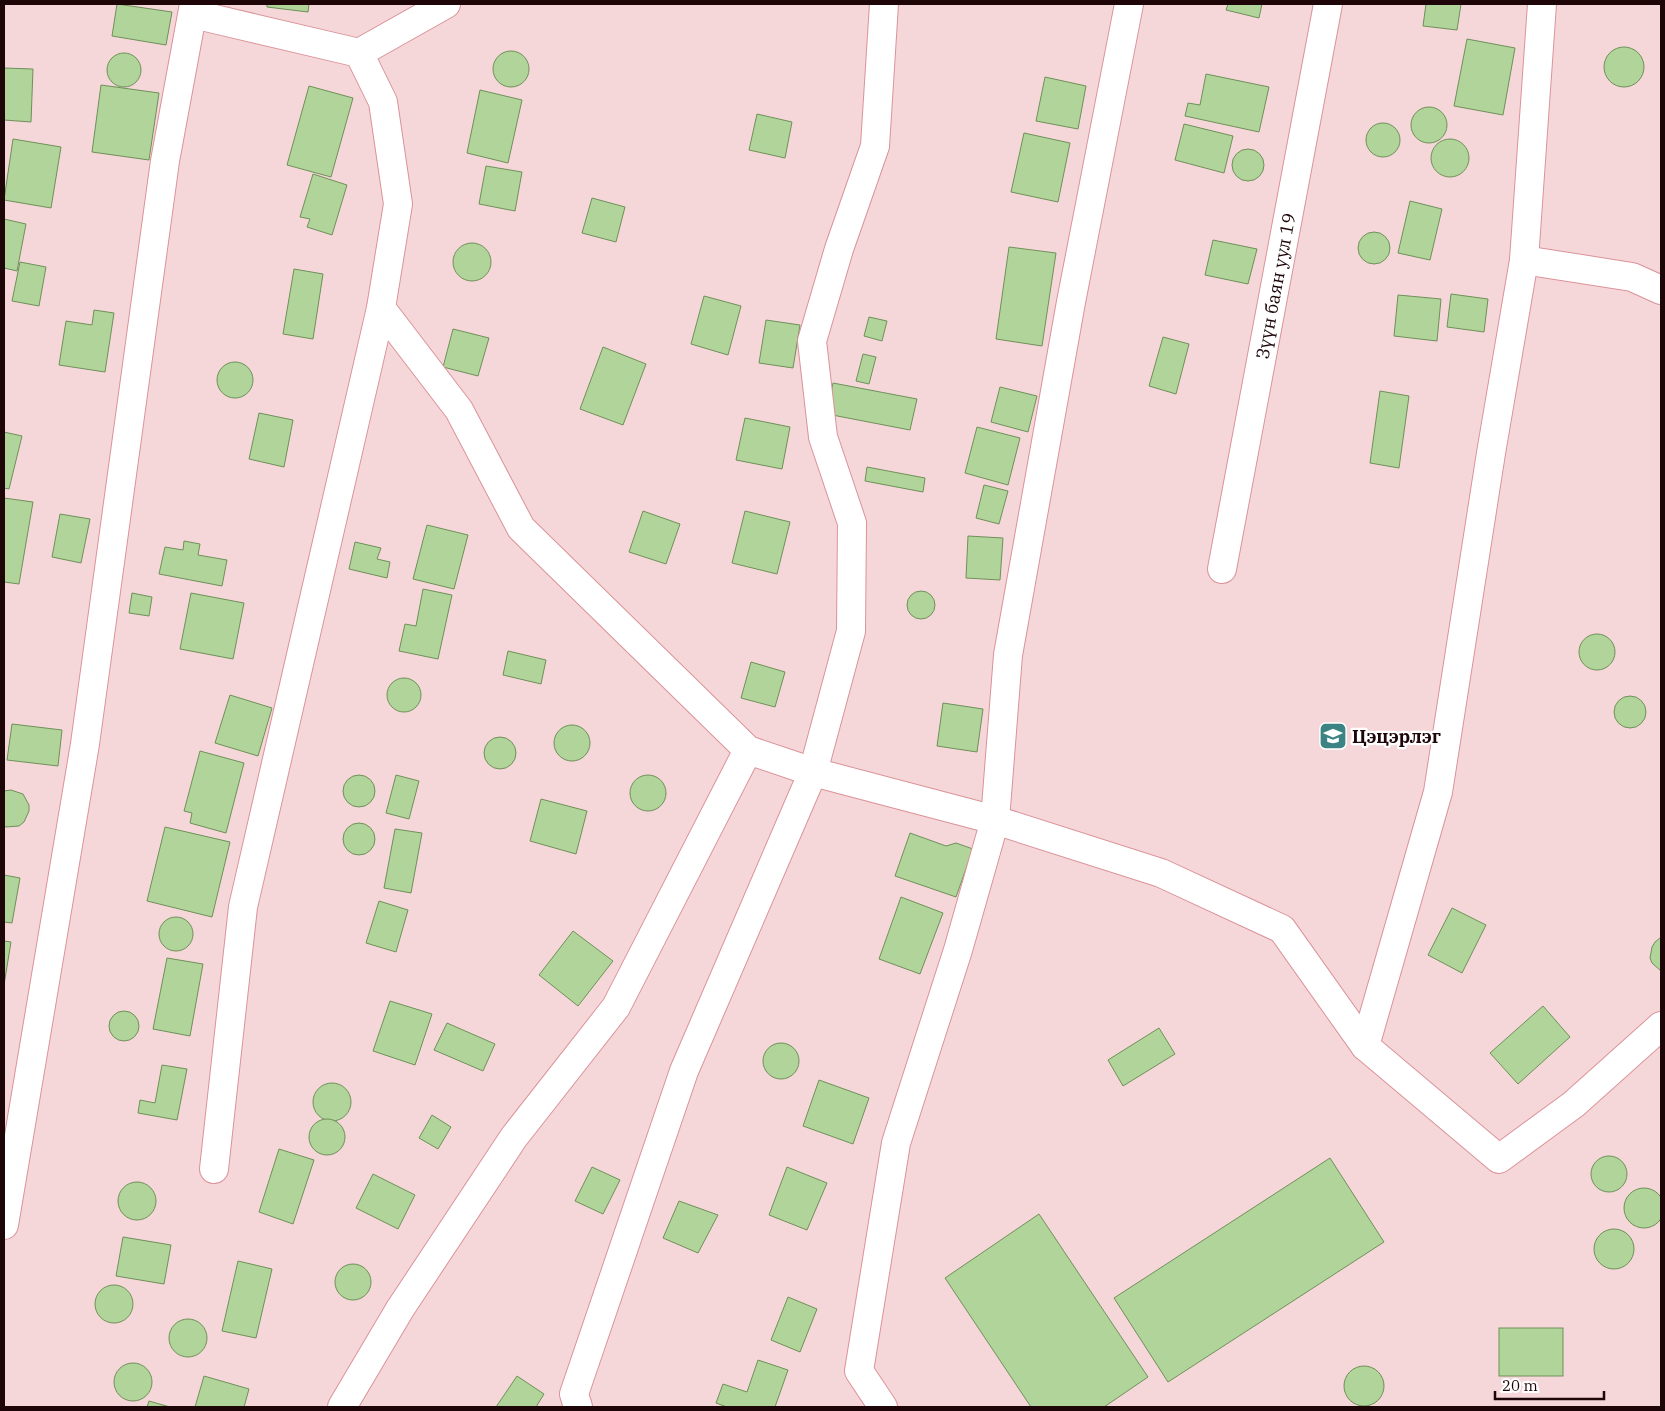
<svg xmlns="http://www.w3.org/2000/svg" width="1665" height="1411" font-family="'IBM Plex Serif',serif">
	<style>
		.building { fill: #b0d49a; stroke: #6f9059 }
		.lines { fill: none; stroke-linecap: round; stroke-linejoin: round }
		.minor-casing { stroke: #da9399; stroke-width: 30 }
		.minor { stroke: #fff; stroke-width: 28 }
		.labels { text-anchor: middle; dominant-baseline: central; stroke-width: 4.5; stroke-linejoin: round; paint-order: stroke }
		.street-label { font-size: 18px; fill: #1d0508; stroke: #fff }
		.poi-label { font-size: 18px; font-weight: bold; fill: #1d0508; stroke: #fff; text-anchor: start }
	</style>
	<rect width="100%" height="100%" fill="#f6d7d9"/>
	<g class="building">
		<path d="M 117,4 L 172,12 L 166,45 L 112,36 Z"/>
		<path d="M 267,4 L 309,4 L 308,12 L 267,7 Z"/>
		<path d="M 1228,4 L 1262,4 L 1259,18 L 1226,10 Z"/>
		<path d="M 1426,4 L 1461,4 L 1457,30 L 1423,26 Z"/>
		<path d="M 1467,39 L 1515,48 L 1503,115 L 1454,106 Z"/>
		<circle cx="1624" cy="67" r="20"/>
		<circle cx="511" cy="69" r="18"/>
		<circle cx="124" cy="70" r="17"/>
		<path d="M 4,68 L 33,69 L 31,122 L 4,120 Z"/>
		<path d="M 1206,74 L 1269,87 L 1259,132 L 1185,116 L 1188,103 L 1200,105 Z"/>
		<path d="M 1045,77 L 1086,86 L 1078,129 L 1036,121 Z"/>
		<path d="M 101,85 L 159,93 L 149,160 L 92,152 Z"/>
		<path d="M 309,86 L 353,98 L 331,177 L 287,165 Z"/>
		<path d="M 480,90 L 522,100 L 508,163 L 467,153 Z"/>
		<circle cx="1429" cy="125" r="18"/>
		<path d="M 757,114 L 792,122 L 785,158 L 749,150 Z"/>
		<circle cx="1383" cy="140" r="17"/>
		<path d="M 1184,124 L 1233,136 L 1224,173 L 1175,160 Z"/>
		<path d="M 1024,133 L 1070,143 L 1058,202 L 1011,192 Z"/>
		<circle cx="1450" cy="158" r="19"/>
		<path d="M 13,139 L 61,147 L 51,208 L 4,200 Z"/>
		<circle cx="1248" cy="165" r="16"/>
		<path d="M 486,166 L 522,172 L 515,211 L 479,204 Z"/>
		<path d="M 313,174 L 347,185 L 332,235 L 307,227 L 310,219 L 300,217 Z"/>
		<path d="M 592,198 L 625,207 L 616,242 L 582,233 Z"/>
		<path d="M 1410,201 L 1442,209 L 1430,260 L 1398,253 Z"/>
		<path d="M 4,219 L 26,224 L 17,271 L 4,268 Z"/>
		<circle cx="1374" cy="248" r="16"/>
		<path d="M 1213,240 L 1257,249 L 1248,284 L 1205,275 Z"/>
		<circle cx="472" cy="262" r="19"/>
		<path d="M 1009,247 L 1056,253 L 1042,346 L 996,339 Z"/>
		<path d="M 20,262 L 46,267 L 39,306 L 12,301 Z"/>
		<path d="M 294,269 L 323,274 L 313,339 L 283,334 Z"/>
		<path d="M 1451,294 L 1488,299 L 1484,332 L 1447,327 Z"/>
		<path d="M 1398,295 L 1441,299 L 1437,341 L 1394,336 Z"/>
		<path d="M 704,296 L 741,306 L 728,355 L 691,344 Z"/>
		<path d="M 94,310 L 114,313 L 105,372 L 59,365 L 66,321 L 92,325 Z"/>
		<path d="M 869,317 L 887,321 L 882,341 L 864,336 Z"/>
		<path d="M 766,320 L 800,325 L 793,368 L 759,363 Z"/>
		<path d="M 453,329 L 489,338 L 478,376 L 443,367 Z"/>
		<path d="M 1163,337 L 1189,344 L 1176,394 L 1149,386 Z"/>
		<path d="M 603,347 L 646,364 L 623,425 L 580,409 Z"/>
		<path d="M 863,354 L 876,357 L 869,384 L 856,381 Z"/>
		<circle cx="235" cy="380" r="18"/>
		<path d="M 833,383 L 917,399 L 910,430 L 827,414 Z"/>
		<path d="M 1000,387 L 1037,396 L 1028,432 L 991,422 Z"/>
		<path d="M 1380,391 L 1409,396 L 1399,468 L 1370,463 Z"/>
		<path d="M 259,413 L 293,420 L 284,467 L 249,459 Z"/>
		<path d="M 745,418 L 790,427 L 782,469 L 736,460 Z"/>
		<path d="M 977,427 L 1020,438 L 1008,485 L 965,473 Z"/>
		<path d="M 4,432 L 22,436 L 9,489 L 4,488 Z"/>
		<path d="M 867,467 L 925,478 L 923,492 L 865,481 Z"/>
		<path d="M 984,485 L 1008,491 L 999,524 L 976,518 Z"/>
		<path d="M 4,498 L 33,502 L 19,584 L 4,582 Z"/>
		<path d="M 643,511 L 680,524 L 666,564 L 629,552 Z"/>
		<path d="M 745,511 L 790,522 L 777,574 L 732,563 Z"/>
		<path d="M 60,514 L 90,519 L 81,563 L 52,557 Z"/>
		<path d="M 427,525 L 468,535 L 454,589 L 413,579 Z"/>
		<path d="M 968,536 L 1003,538 L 1000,580 L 966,578 Z"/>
		<path d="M 184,541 L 200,544 L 198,555 L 227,560 L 222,586 L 159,574 L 165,547 L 183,550 Z"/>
		<path d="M 355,542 L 381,548 L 377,559 L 390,562 L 387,578 L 349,569 Z"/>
		<path d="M 423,589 L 452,595 L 438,659 L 399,651 L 405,624 L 416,626 Z"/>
		<circle cx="921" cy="605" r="14"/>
		<path d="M 132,593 L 152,597 L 149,616 L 129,613 Z"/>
		<path d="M 191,593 L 244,603 L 233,659 L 180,649 Z"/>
		<circle cx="1597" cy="652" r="18"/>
		<path d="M 508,651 L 546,660 L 541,684 L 503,675 Z"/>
		<path d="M 751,662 L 785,672 L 775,707 L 741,698 Z"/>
		<circle cx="404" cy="695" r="17"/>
		<path d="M 230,695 L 272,708 L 258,756 L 215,743 Z"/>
		<circle cx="1630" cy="712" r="16"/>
		<path d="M 943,703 L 983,709 L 977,752 L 937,746 Z"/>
		<path d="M 12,724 L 62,730 L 58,766 L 7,760 Z"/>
		<circle cx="572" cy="743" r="18"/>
		<circle cx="500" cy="753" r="16"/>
		<path d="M 200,751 L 244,763 L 226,833 L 190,823 L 192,813 L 184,811 Z"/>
		<circle cx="359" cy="791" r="16"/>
		<path d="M 396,775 L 419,781 L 409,819 L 386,813 Z"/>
		<circle cx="648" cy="793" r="18"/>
		<path d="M 11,790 L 23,794 L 29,805 L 29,811 L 24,822 L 19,826 L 6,827 L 4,826 L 4,791 Z"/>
		<path d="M 541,799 L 587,811 L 576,854 L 530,841 Z"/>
		<circle cx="359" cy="839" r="16"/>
		<path d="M 165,827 L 230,842 L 212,917 L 147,901 Z"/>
		<path d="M 395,829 L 422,833 L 411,893 L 384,888 Z"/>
		<path d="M 910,833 L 946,846 L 956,843 L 973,849 L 956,897 L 895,876 Z"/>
		<path d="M 4,875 L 20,878 L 12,923 L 4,922 Z"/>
		<path d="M 901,897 L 943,913 L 920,974 L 879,959 Z"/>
		<path d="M 379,901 L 408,910 L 396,952 L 366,943 Z"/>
		<path d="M 1452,908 L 1486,925 L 1462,973 L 1428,955 Z"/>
		<circle cx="176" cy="934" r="17"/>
		<path d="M 573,931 L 613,961 L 578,1006 L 539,975 Z"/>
		<path d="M 1660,938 L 1661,938 L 1661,971 L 1652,963 L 1650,958 L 1652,947 L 1655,942 Z"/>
		<path d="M 4,941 L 11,942 L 4,985 Z"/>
		<path d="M 167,958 L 203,964 L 190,1036 L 153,1029 Z"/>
		<path d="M 390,1001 L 432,1014 L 415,1065 L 373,1051 Z"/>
		<path d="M 1543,1006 L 1570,1037 L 1518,1084 L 1490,1053 Z"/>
		<circle cx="124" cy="1026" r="15"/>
		<path d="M 447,1023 L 495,1044 L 483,1071 L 434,1050 Z"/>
		<path d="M 1159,1028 L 1175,1054 L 1123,1086 L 1108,1060 Z"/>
		<circle cx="781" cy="1061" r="18"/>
		<path d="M 162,1065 L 187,1069 L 177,1120 L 138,1113 L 140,1100 L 155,1103 Z"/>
		<path d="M 819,1080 L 869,1098 L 853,1144 L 803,1126 Z"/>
		<circle cx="332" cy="1102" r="19"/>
		<path d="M 432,1115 L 451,1127 L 438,1149 L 419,1138 Z"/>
		<circle cx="327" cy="1137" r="18"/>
		<path d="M 279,1149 L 314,1160 L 293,1224 L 259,1212 Z"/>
		<circle cx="1609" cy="1174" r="18"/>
		<path d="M 1330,1158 L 1384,1242 L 1168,1382 L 1114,1298 Z"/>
		<path d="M 592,1167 L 620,1180 L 603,1214 L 575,1201 Z"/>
		<path d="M 787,1167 L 827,1183 L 807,1230 L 769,1215 Z"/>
		<path d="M 373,1174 L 415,1195 L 398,1229 L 356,1208 Z"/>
		<circle cx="137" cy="1201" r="19"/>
		<circle cx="1644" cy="1208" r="20"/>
		<path d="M 679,1201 L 718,1215 L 698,1253 L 663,1238 Z"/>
		<path d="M 1039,1214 L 1148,1377 L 1104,1407 L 1031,1407 L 945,1278 Z"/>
		<circle cx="1614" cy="1249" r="20"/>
		<path d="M 123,1237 L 171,1245 L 164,1284 L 116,1276 Z"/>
		<path d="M 238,1261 L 272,1269 L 256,1338 L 222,1331 Z"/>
		<circle cx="353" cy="1282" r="18"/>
		<circle cx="114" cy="1304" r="19"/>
		<path d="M 788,1297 L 817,1309 L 800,1352 L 771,1340 Z"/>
		<circle cx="188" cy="1338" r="19"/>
		<rect x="1499" y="1328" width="64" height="48"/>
		<path d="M 758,1360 L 788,1370 L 775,1407 L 727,1407 L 716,1403 L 723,1384 L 747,1392 Z"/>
		<circle cx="133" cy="1382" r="19"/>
		<circle cx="1364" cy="1386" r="20"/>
		<path d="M 204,1376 L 249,1389 L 244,1407 L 195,1407 Z"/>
		<path d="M 517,1376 L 544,1394 L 536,1407 L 496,1407 Z"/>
		<path d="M 149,1401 L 170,1407 L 147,1407 Z"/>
	</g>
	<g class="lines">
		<defs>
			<g id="minor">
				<path d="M 199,4 L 206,17 L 359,53 L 383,102 L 398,204 L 381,308 L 459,410 L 521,528 L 748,750 L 813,772 L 995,820 L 1161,873 L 1282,929 L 1365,1046 L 1499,1159 L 1574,1104 L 1661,1026"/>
				<path d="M 359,53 L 446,4"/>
				<path d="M 1524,260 L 1632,277 L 1661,290"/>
				<path id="s1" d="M 1222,569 L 1328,4"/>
				<path d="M 1365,1046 L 1438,792 L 1491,453 L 1524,260 L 1542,4"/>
				<path d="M 214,1169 L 243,907 L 381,308"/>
				<path d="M 4,1225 L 85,744 L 165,161 L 194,4"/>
				<path d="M 342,1407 L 400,1309 L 514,1137 L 616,1007 L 748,750"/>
				<path d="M 578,1407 L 574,1394 L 684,1071 L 813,772 L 851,631 L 852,523 L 823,437 L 812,341 L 839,249 L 875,146 L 884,4"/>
				<path d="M 883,1407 L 859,1371 L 896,1143 L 958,950 L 995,820 L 1008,655 L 1071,302 L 1129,4"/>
			</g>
		</defs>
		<use href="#minor" class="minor-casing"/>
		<use href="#minor" class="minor"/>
	</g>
	<defs>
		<symbol id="school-square" viewBox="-11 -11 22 22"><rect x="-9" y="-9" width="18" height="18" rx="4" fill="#3c8483" stroke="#fff"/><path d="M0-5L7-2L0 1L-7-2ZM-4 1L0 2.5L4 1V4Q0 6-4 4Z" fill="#fff"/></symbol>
	</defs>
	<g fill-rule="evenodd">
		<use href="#school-square" x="1317" y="720" width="32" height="32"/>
	</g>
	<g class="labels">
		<g class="street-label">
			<text stroke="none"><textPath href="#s1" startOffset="288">Зүүн баян уул 19</textPath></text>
		</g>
		<g class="poi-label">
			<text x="1352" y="736">Цэцэрлэг</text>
		</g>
	</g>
	<rect width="1665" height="1411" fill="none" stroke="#1d0508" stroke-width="10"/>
	<path d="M1495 1391v8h109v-8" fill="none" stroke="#1d0508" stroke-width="2.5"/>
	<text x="1502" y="1391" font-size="15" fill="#1d0508" stroke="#ffffff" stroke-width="4" paint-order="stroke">20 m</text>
</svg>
